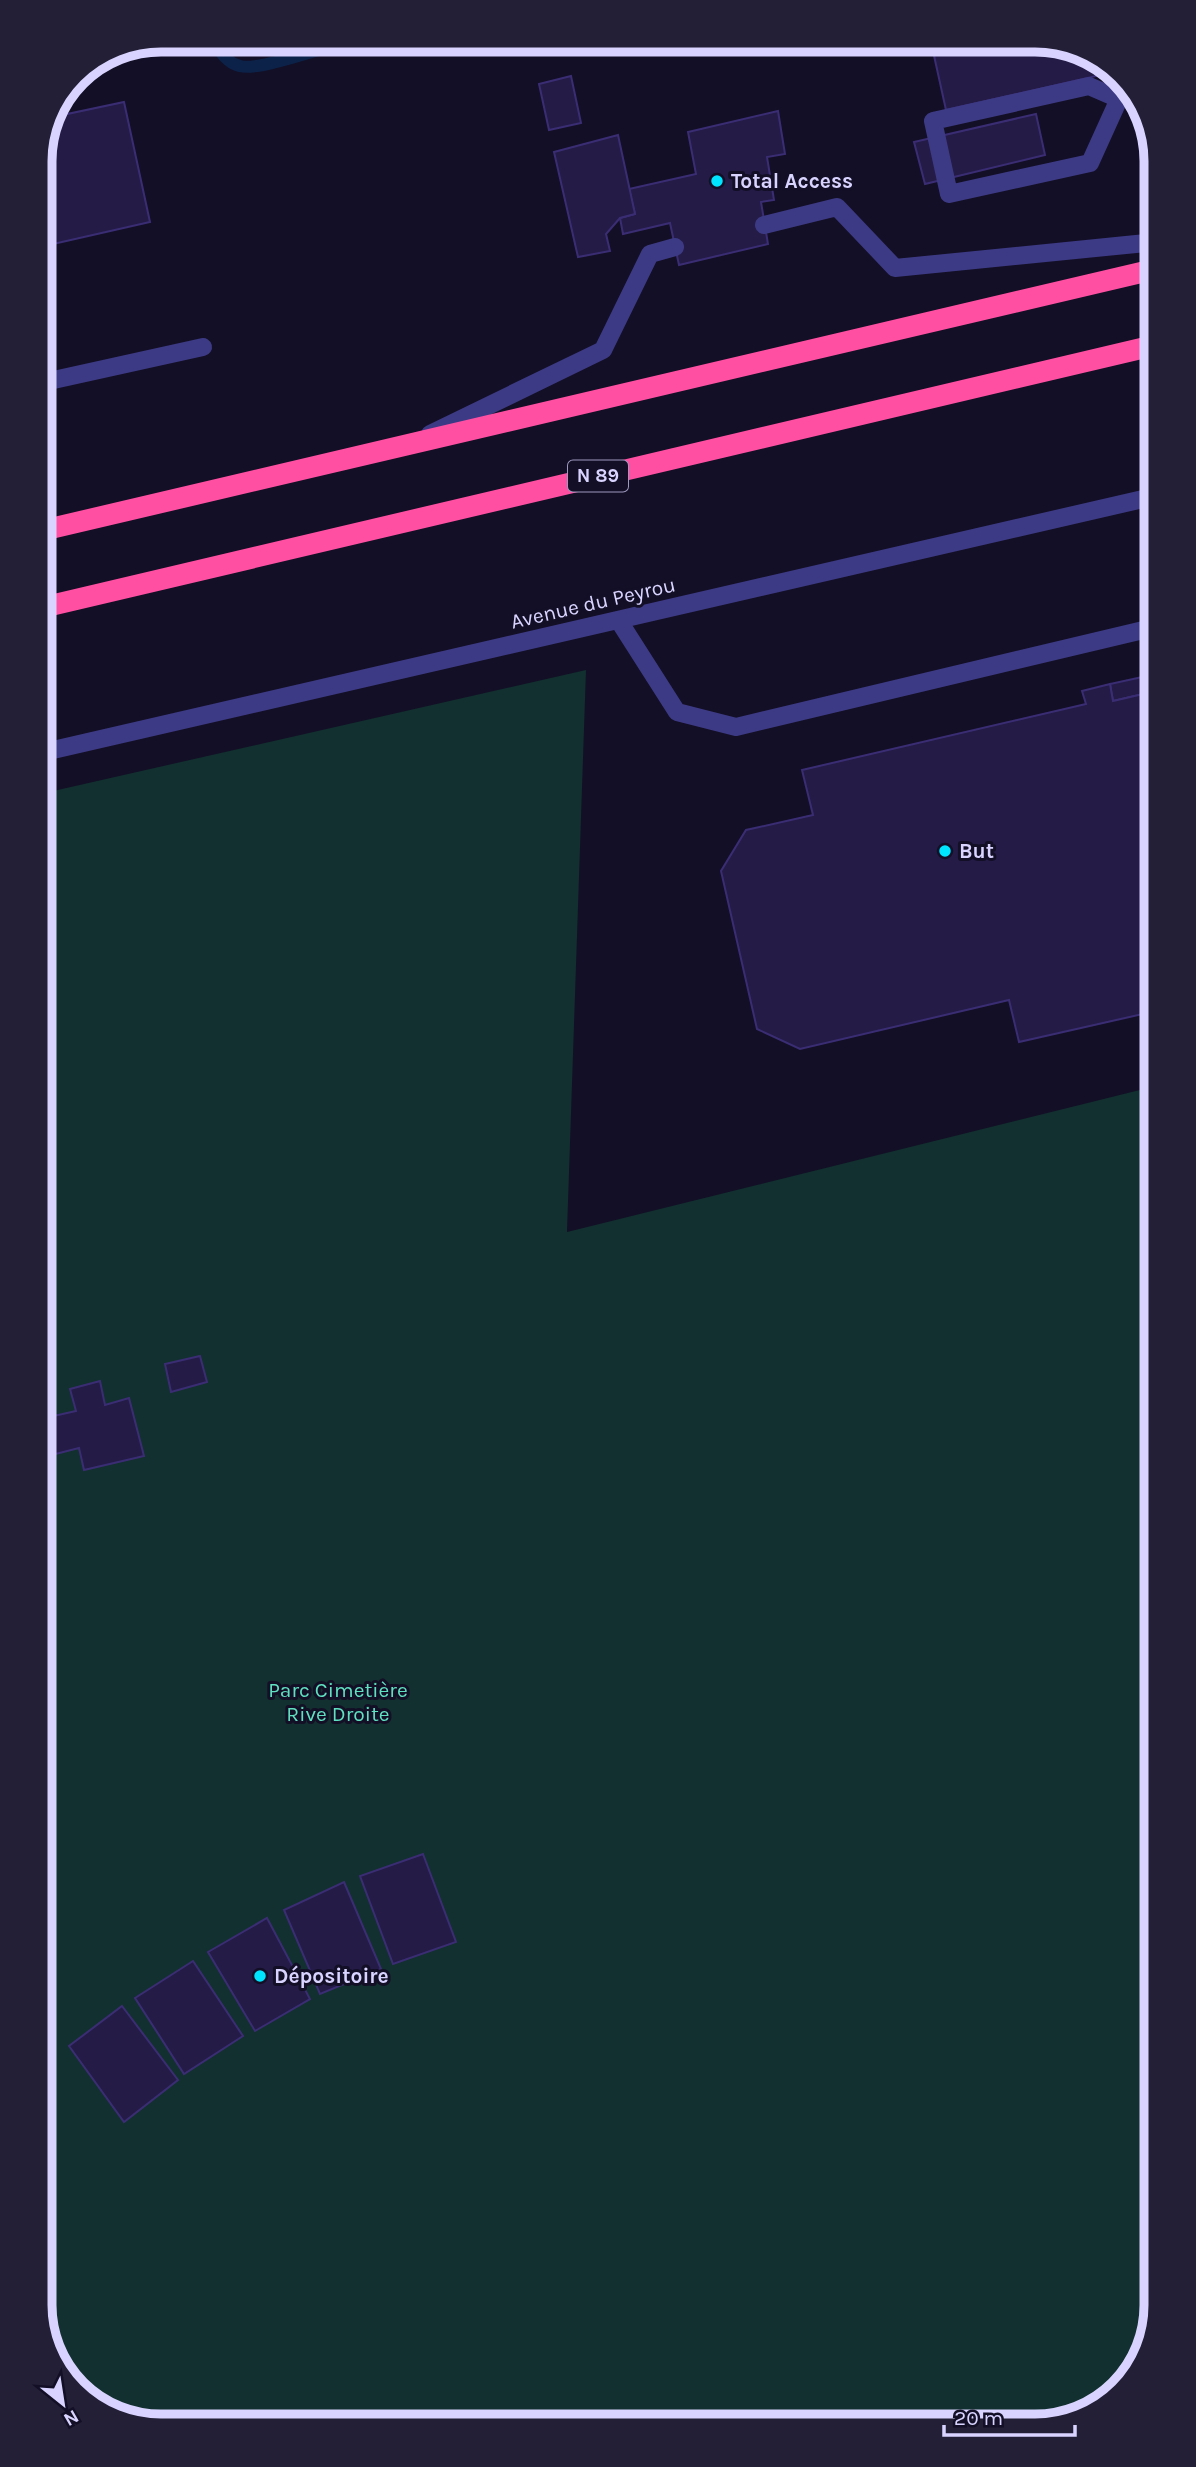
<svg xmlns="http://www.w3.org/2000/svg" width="1196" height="2467" font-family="Karla,sans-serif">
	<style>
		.green { fill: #12302f }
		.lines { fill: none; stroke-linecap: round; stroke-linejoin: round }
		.stream { stroke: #0c2248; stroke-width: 12 }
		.building { fill: #241b47; stroke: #3b2d73; stroke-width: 2 }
		.lane { stroke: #3d3a85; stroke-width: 18 }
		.street { stroke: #3d3a85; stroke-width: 18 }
		.highway { stroke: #ff4fa3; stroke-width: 21 }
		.poi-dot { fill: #00e5ff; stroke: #130f26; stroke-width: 2.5 }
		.labels { text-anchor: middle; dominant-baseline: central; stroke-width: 6; stroke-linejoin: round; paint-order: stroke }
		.shield { fill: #130f26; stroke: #9e99be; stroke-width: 2 }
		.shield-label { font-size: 19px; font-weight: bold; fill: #d9d4ff }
		.poi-label { font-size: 21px; font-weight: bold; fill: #d9d4ff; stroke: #130f26; text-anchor: start }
		.street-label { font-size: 21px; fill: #d9d4ff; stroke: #130f26 }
		.park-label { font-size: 21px; fill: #5fe0c0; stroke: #130f26 }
		.rim { fill: none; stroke: #d9d4ff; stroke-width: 9 }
	</style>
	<rect width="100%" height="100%" fill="#130f26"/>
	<path class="green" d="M 586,670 L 567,1232 L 1156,1086 L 1156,2306 L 1135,2373 L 1080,2418 L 154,2427 L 88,2402 L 49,2351 L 40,2305 L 40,794 Z"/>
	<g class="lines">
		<g class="stream">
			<path d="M 218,48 C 223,56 230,64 240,66 C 256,71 310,52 329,47"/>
			<path d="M 100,60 L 127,49"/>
		</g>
	</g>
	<g class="building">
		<path d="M 1043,41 L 1108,65 L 1114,72 L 946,110 L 931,42 Z"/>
		<path d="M 571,76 L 581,123 L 549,130 L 539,84 Z"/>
		<path d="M 124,102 L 150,222 L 40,247 L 40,154 L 58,116 Z"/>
		<path d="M 778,111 L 785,154 L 767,157 L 774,200 L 761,202 L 768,244 L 679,265 L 670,223 L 623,234 L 620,218 L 635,214 L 629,189 L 696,174 L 688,132 Z"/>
		<path d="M 1036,114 L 1045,155 L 925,184 L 914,142 Z"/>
		<path d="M 618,135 L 635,214 L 620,218 L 606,234 L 610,251 L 578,257 L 554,152 Z"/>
		<path d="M 1156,674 L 1156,691 L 1113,701 L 1110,684 Z"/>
		<path d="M 1110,684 L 1113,701 L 1156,691 L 1156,1011 L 1019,1042 L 1009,1000 L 800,1049 L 757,1029 L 721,871 L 746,830 L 813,815 L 802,770 L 1086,704 L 1082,691 Z"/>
		<path d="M 200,1356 L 207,1382 L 171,1392 L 165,1364 Z"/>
		<path d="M 100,1381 L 105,1405 L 129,1398 L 144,1456 L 84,1470 L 79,1448 L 40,1458 L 40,1419 L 76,1411 L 70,1389 Z"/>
		<path d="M 423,1854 L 456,1942 L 393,1964 L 360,1876 Z"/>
		<path d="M 344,1882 L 381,1969 L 320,1994 L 284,1910 Z"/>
		<path d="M 267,1918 L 310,1999 L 255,2031 L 208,1952 Z"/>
		<path d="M 193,1961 L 243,2036 L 184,2074 L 135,1998 Z"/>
		<path d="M 122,2006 L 178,2080 L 124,2122 L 69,2046 Z"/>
	</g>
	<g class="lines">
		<g class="lane">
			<path d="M 1119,99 L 1090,163 L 949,194 L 933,121 L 1089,86 L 1119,99 L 1132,96"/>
			<path d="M 764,225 L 837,207 L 895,268 L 1156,242"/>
			<path d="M 430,434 L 603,350 L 650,254 L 675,247"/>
			<path d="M 619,621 L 677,712 L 736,727 L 1156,627"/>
		</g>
		<g class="street">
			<path d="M 40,383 L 203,347"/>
			<path d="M 40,753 L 1156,496"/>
		</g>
		<g class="highway">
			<path d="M 40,531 L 1156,269"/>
			<path d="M 40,608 L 1156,345"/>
		</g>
	</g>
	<g class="poi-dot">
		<circle cx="717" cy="181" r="7"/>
		<circle cx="945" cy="851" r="7"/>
		<circle cx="260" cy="1976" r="7"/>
	</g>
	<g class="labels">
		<rect class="shield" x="568" y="460.5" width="60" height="31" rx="5"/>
		<g class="shield-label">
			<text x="598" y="476">N 89</text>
		</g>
		<g class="poi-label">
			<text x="731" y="181">Total Access</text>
			<text x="959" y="851">But</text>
			<text x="274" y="1976">Dépositoire</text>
		</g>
		<g class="street-label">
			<text transform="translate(593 603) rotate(-13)">Avenue du Peyrou</text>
		</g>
		<g class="park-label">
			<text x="338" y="1690">Parc Cimetière<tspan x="338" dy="24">Rive Droite</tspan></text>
		</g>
	</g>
	<path d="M0 0H1196V2467H0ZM161 52H1035A109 109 0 0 1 1144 161V2305A109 109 0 0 1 1035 2414H161A109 109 0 0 1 52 2305V161A109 109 0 0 1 161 52Z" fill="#231f37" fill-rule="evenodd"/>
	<path class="rim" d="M161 52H1035A109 109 0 0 1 1144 161V2305A109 109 0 0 1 1035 2414H161A109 109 0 0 1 52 2305V161A109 109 0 0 1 161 52Z"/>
	<g transform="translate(63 2404) rotate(150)" stroke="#130f26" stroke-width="5" paint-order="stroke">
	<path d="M0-5L12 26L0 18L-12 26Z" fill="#d9d4ff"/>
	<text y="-10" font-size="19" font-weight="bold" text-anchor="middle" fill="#d9d4ff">N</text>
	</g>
	<path d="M944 2425v10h131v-10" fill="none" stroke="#d9d4ff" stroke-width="3.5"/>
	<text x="954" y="2425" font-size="21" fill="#d9d4ff" stroke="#130f26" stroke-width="5" paint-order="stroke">20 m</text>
</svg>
